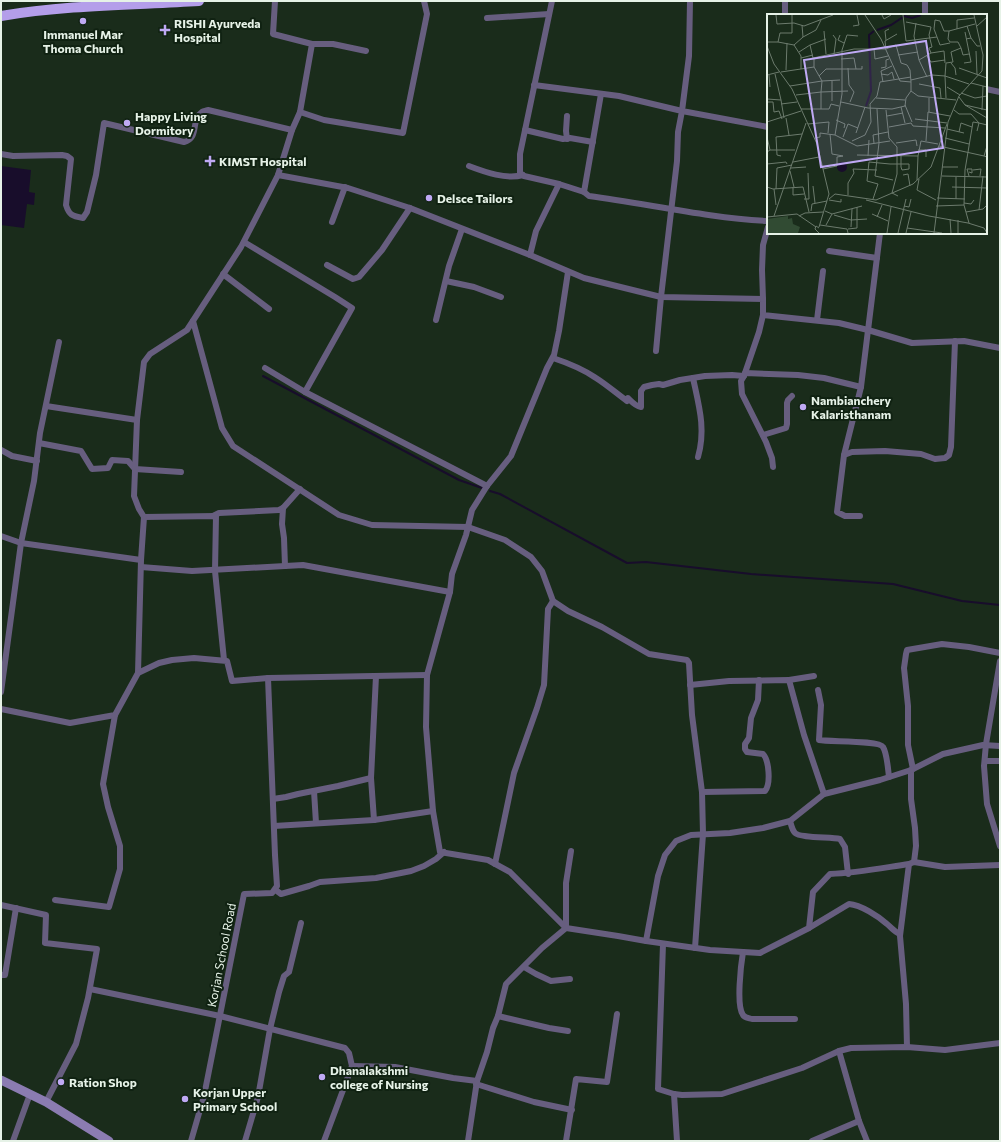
<svg xmlns="http://www.w3.org/2000/svg" width="1001" height="1142" font-family="Commissioner,sans-serif">
	<style>
		.water { fill: #180d2b }
		.lines { fill: none; stroke-linecap: round; stroke-linejoin: round }
		.stream { stroke: #180d2b; stroke-width: 2 }
		.minor { stroke: #675e7f; stroke-width: 6 }
		.secondary { stroke: #8b7cb1; stroke-width: 9 }
		.trunk { stroke: #b49eea; stroke-width: 10 }
		.poi-dot { fill: #bfa9f4; stroke: #102212; stroke-width: 1.5 }
		.labels { text-anchor: middle; dominant-baseline: central; stroke-width: 4; stroke-linejoin: round; paint-order: stroke }
		.poi-label { font-size: 12px; font-weight: bold; fill: #e6f2e7; stroke: #102212; text-anchor: start }
		.street-label { font-size: 12px; fill: #e6f2e7; stroke: #102212 }
		.inset-river { fill: none; stroke: #180d2b; stroke-width: 2 }
		.inset-road { fill: none; stroke: #6c7b6d; stroke-width: 1 }
		.view { fill: #bfa9f4; fill-opacity: 0.15; stroke: #bfa9f4; stroke-width: 2 }
		.inset-edge { fill: none; stroke: #e6f2e7; stroke-width: 2 }
	</style>
	<rect width="100%" height="100%" fill="#1a2c1b"/>
	<path class="water" d="M 1,166 L 31,170 L 29,192 L 35,193 L 34,205 L 27,204 L 24,228 L 1,225 Z"/>
	<g class="lines">
		<g class="stream">
			<path d="M 263,376 L 459,480 L 482,488"/>
			<path d="M 490,491 L 500,494 L 627,563 L 646,562 L 751,574 L 893,584 L 962,601 L 1000,605"/>
		</g>
		<g class="minor">
			<path d="M 690,1 L 689,56 L 682,111 L 768,127"/>
			<path d="M 925,1 L 925,15"/>
			<path d="M 785,15 L 785,1"/>
			<path d="M 487,18 L 549,14"/>
			<path d="M 312,44 L 333,44 L 366,51"/>
			<path d="M 534,85 L 619,96 L 682,111 L 678,132 L 677,161 L 661,297 L 656,351"/>
			<path d="M 986,89 L 1000,92"/>
			<path d="M 300,112 L 324,120 L 403,133 L 427,14 L 424,1"/>
			<path d="M 567,116 L 566,131 L 567,139"/>
			<path d="M 525,130 L 563,139 L 570,138 L 593,142"/>
			<path d="M 1,154 L 13,156 L 62,155 L 67,156 L 71,159 L 66,205 C 69,215 72,216 83,218 L 87,212 L 96,175 L 104,123 L 184,142 C 200,138 190,120 202,112 C 204,111 206,111 208,110 L 292,130"/>
			<path d="M 469,166 C 485,172 506,180 523,175"/>
			<path d="M 278,175 L 348,188 L 410,208 L 530,255 L 584,278 L 661,297 L 763,299 L 763,315 L 839,323 L 868,330 L 912,343 L 964,341 L 1000,348"/>
			<path d="M 559,184 L 584,192 L 601,94"/>
			<path d="M 584,192 L 589,196 C 649,204 708,218 768,221"/>
			<path d="M 332,222 L 345,187"/>
			<path d="M 244,242 L 335,297 L 352,308 L 305,392"/>
			<path d="M 829,251 L 877,258"/>
			<path d="M 530,255 L 536,231 L 559,184 L 524,176 L 520,173 L 520,154 L 552,1"/>
			<path d="M 327,265 L 353,279 L 359,277 L 382,250 L 410,208"/>
			<path d="M 223,274 L 269,309"/>
			<path d="M 446,281 L 474,287 L 501,297"/>
			<path d="M 763,299 L 762,270 L 763,245 L 768,227"/>
			<path d="M 436,320 L 449,266 L 462,229"/>
			<path d="M 817,320 L 823,271"/>
			<path d="M 193,321 L 222,428 L 233,446 L 339,515 L 372,525 L 468,527 L 505,540 L 531,557 L 542,571 L 553,601 L 568,611 L 602,627 L 649,654 L 687,660 L 689,663 L 692,715 L 702,792 L 703,834 L 695,948"/>
			<path d="M 553,358 C 568,363 583,369 596,378 C 607,385 616,393 627,401 L 628,398 C 632,402 635,406 641,407 L 641,391 L 644,387 L 652,385 L 659,384 L 663,385 L 680,380 L 705,376 L 732,375 L 744,376 L 745,373 L 798,375 L 824,378 L 861,387"/>
			<path d="M 265,368 L 305,392 L 487,486"/>
			<path d="M 745,373 L 759,332 L 763,315"/>
			<path d="M 744,376 L 741,381 L 742,394 L 766,442 L 772,458 L 773,467"/>
			<path d="M 693,378 C 699,406 706,429 698,457"/>
			<path d="M 46,406 L 137,420"/>
			<path d="M 763,435 L 786,428 L 787,424 L 787,403 L 788,400 L 792,396"/>
			<path d="M 39,443 L 81,451 L 92,469 L 108,468 L 112,460 L 128,461 L 135,469 L 181,472"/>
			<path d="M 1,450 L 12,456 L 37,461"/>
			<path d="M 844,455 L 861,387 L 880,233"/>
			<path d="M 283,508 L 282,524 L 284,538 L 285,566"/>
			<path d="M 213,516 L 219,513 L 279,510 L 283,508 L 300,489"/>
			<path d="M 860,516 L 845,516 L 837,512 L 844,455 L 852,452 L 885,451 L 921,454 L 935,459 L 945,458 L 949,455 L 951,447 L 955,341"/>
			<path d="M 144,517 L 216,516 L 215,571 L 224,660"/>
			<path d="M 1,536 L 21,543 L 141,560"/>
			<path d="M 141,567 L 192,571 L 303,565 L 450,592"/>
			<path d="M 1000,661 L 986,744 L 984,766 L 987,804 L 1000,846"/>
			<path d="M 138,673 L 141,560 L 144,517 L 139,509 L 134,496 L 137,420 L 144,362 L 150,354 L 187,330 L 241,247 L 278,175 L 292,130 L 300,112 L 312,44 L 273,34 L 275,1"/>
			<path d="M 789,680 L 814,676"/>
			<path d="M 690,685 L 729,681 L 789,680 L 804,735 L 824,794"/>
			<path d="M 818,690 L 821,705 L 819,740 C 829,742 879,740 883,747 C 887,753 888,769 889,777"/>
			<path d="M 1,692 L 21,543 L 34,481 L 40,433 L 59,342"/>
			<path d="M 1,709 L 70,723 L 115,715 L 138,673 L 159,663 L 172,660 L 194,658 L 227,661 L 232,681 L 268,678 L 427,675"/>
			<path d="M 985,761 L 1000,761"/>
			<path d="M 913,769 L 908,745 L 908,706 L 904,668 L 906,654 L 907,650 L 942,644 L 969,647 L 1000,653"/>
			<path d="M 911,770 L 911,799 L 915,828 L 916,846 L 914,862"/>
			<path d="M 314,791 L 316,823"/>
			<path d="M 702,792 L 765,791 C 771,784 769,760 763,754 L 747,752 L 745,749 L 745,744 L 749,738 L 751,718 L 758,700 L 759,680"/>
			<path d="M 273,799 L 286,797 L 298,794 L 338,786 L 371,778"/>
			<path d="M 374,820 L 371,778 L 376,676"/>
			<path d="M 790,821 C 791,824 792,830 795,833 C 800,838 831,837 840,839 L 845,847 L 848,874"/>
			<path d="M 274,826 L 374,820 L 433,811"/>
			<path d="M 495,864 L 514,773 L 537,708 L 544,685 L 548,609 L 553,601"/>
			<path d="M 277,891 L 281,894 L 309,886 L 320,882 L 376,878 L 411,871 L 424,866 L 436,859 L 444,852"/>
			<path d="M 55,900 L 109,907 L 120,869 L 120,846 L 108,807 L 103,784 L 115,715"/>
			<path d="M 1,905 L 46,915 L 45,943 L 97,949 L 88,998 L 76,1044 L 46,1102"/>
			<path d="M 566,928 L 510,872 L 488,860 L 440,852 L 433,811 L 426,727 L 427,675 L 450,592 L 452,574 L 466,535 L 472,510 L 487,486 L 511,456 L 547,368 L 554,355 L 559,331 L 568,272"/>
			<path d="M 566,928 L 566,883 L 571,851"/>
			<path d="M 809,928 L 849,904 C 861,905 878,916 887,924 C 892,928 894,932 900,934"/>
			<path d="M 646,941 L 710,950 L 760,953 L 809,928 L 813,892 L 830,874 C 857,873 882,868 909,864 L 914,862 L 945,867 L 1000,865"/>
			<path d="M 663,944 L 658,1089 L 674,1094 L 682,1095 L 722,1094 L 802,1068 L 839,1051 L 859,1121 L 867,1141"/>
			<path d="M 743,952 C 741,964 736,1006 743,1015 C 745,1018 749,1018 752,1019 L 795,1019"/>
			<path d="M 524,967 L 536,974 L 551,981 L 570,979"/>
			<path d="M 1,975 L 5,975 L 16,908"/>
			<path d="M 90,989 L 220,1016 L 345,1048 L 349,1053 L 352,1066 L 324,1141"/>
			<path d="M 498,1016 L 549,1028 L 568,1031"/>
			<path d="M 907,1047 L 906,1004 L 900,936 L 909,864"/>
			<path d="M 839,1051 L 851,1048 L 907,1047 L 945,1050 L 1000,1043"/>
			<path d="M 352,1066 L 395,1067 L 453,1078 L 477,1081"/>
			<path d="M 476,1084 L 534,1102 L 572,1110"/>
			<path d="M 674,1094 L 677,1141"/>
			<path d="M 13,1141 L 30,1094"/>
			<path d="M 191,1141 L 204,1096 L 244,894 L 272,893 L 277,886 L 275,855 L 268,678"/>
			<path d="M 245,1141 L 258,1097 L 270,1029 L 279,992 L 284,976 L 289,972 L 301,923"/>
			<path d="M 468,1141 L 477,1081 L 487,1052 L 493,1028 L 498,1016 L 506,984 L 542,948 L 566,928 L 618,936 L 646,941 L 658,876 L 665,855 L 676,841 L 691,835 L 730,833 L 763,828 L 790,821 L 824,794 L 880,780 L 911,770 L 943,754 L 983,745 L 1000,746"/>
			<path d="M 566,1141 L 576,1079 L 607,1082 L 617,1014"/>
			<path d="M 812,1141 L 859,1121"/>
		</g>
		<path class="secondary" d="M 1,1080 L 46,1102 L 109,1141"/>
		<path class="trunk" d="M 1,16 C 66,5 133,5 199,1"/>
	</g>
	<g class="poi-dot">
		<circle cx="83" cy="21" r="4"/>
		<path d="M163 24h4v4h4v4h-4v4h-4v-4h-4v-4h4z"/>
		<circle cx="127" cy="123" r="4"/>
		<path d="M208 155h4v4h4v4h-4v4h-4v-4h-4v-4h4z"/>
		<circle cx="429" cy="198" r="4"/>
		<circle cx="803" cy="407" r="4"/>
		<circle cx="322" cy="1077" r="4"/>
		<circle cx="61" cy="1082" r="4"/>
		<circle cx="185" cy="1099" r="4"/>
	</g>
	<g class="labels">
		<g class="poi-label">
			<text x="174" y="23">RISHI Ayurveda<tspan x="174" dy="14">Hospital</tspan></text>
			<text x="83" y="34" text-anchor="middle">Immanuel Mar<tspan x="83" dy="14">Thoma Church</tspan></text>
			<text x="135" y="116">Happy Living<tspan x="135" dy="14">Dormitory</tspan></text>
			<text x="219" y="161">KIMST Hospital</text>
			<text x="437" y="198">Delsce Tailors</text>
			<text x="811" y="400">Nambianchery<tspan x="811" dy="14">Kalaristhanam</tspan></text>
			<text x="330" y="1070">Dhanalakshmi<tspan x="330" dy="14">college of Nursing</tspan></text>
			<text x="69" y="1082">Ration Shop</text>
			<text x="193" y="1092">Korjan Upper<tspan x="193" dy="14">Primary School</tspan></text>
		</g>
		<g class="street-label">
			<text transform="translate(221 955) rotate(-79)">Korjan School Road</text>
		</g>
	</g>
	<g transform="translate(767 14)">
		<rect width="220" height="220" fill="#1a2c1b"/>
		<path d="M 21,202 L 21,205 L 25,204 L 26,210 L 33,213 L 31,219 L 0,219 L 0,205 Z" fill="#314b33"/>
		<path d="M70 153a5 5 0 1 1 10 0a5 5 0 1 1-10 0Z" fill="#180d2b"/>
		<path class="inset-river" d="M 137,2 L 145,4 L 154,1M 110,16 L 124,11 L 136,3M 99,92 L 104,77 L 102,21 L 107,17"/>
		<path class="inset-road" d="M 9,1 L 10,10 L 27,9 L 37,12 L 66,1M 98,1 L 114,25 L 133,67 L 144,68 L 144,77 L 151,82 L 189,86M 115,1 L 117,5 L 124,1M 136,1 L 139,27 L 170,23M 139,8 L 164,13M 149,9 L 147,22 L 152,46M 86,12 L 92,11 L 90,1M 200,12 L 204,24M 210,12 L 220,3M 164,13 L 162,21 L 165,33 L 162,34 L 164,39 L 177,37 L 178,49M 190,15 L 190,6 L 207,4M 57,17 L 59,40M 182,17 L 177,17 L 173,7 L 168,6 L 167,15 L 173,31 L 183,29M 66,21 L 69,25 L 67,40M 73,21 L 71,26 L 77,29M 36,23 L 49,16 L 54,6M 199,25 L 204,24 L 210,32 L 213,32M 119,26 L 118,17 L 122,15M 0,28 L 11,28 L 13,19 L 25,19 L 25,1M 11,28 L 27,31 L 36,23 L 35,11M 27,31 L 34,42 L 34,55M 43,31 L 59,25M 0,32 L 7,50 L 25,75 L 50,130 L 62,180 L 52,213M 194,34 L 196,41 L 202,40M 107,35 L 108,45 L 121,42M 119,35 L 118,27 L 130,20M 209,37 L 210,60M 32,38 L 43,31 L 46,44 L 87,35 L 119,35 L 129,31 L 134,49 L 140,51 L 143,56 L 144,68M 131,41 L 151,38M 160,42 L 164,48 L 178,46M 34,44 L 46,41M 74,45 L 87,44 L 89,55 L 95,55 L 95,52M 184,49 L 188,54 L 189,61M 197,49 L 204,48 L 198,18M 81,54 L 82,71 L 87,78 L 83,88M 114,54 L 119,53 L 119,46 L 122,45M 192,54 L 220,64M 19,56 L 20,29M 14,58 L 47,53 L 47,44M 114,60 L 121,61 L 125,58 L 127,65M 0,61 L 12,58M 2,61 L 3,73M 52,62 L 59,55 L 89,55M 160,63 L 152,46 L 164,39M 144,66 L 165,61 L 178,62 L 179,84M 65,67 L 65,87M 116,68 L 114,57 L 125,52M 204,69 L 220,73M 152,70 L 173,74 L 174,84M 202,70 L 178,62 L 179,49 L 186,48 L 184,38 L 194,34 L 191,28 L 183,28 L 181,25 L 182,17 L 208,10M 23,72 L 55,67 L 47,53M 180,73 L 193,81M 194,79 L 208,84 L 220,82M 29,81 L 54,78 L 55,67 L 73,66M 192,83 L 198,91 L 220,104M 109,84 L 138,86M 162,84 L 162,98M 0,85 L 14,86 L 8,60M 14,86 L 17,104M 0,88 L 6,88 L 7,98 L 12,97 L 15,105M 74,88 L 101,94 L 125,95 L 138,92 L 139,84 L 144,77M 14,90 L 30,88M 138,91 L 145,108M 198,91 L 220,96M 134,93 L 138,109M 34,95 L 62,95 L 64,90 L 72,92M 54,95 L 54,78 L 81,77M 110,95 L 112,129M 119,96 L 122,124 L 130,133 L 130,160 L 125,179 L 131,182M 187,96 L 192,100 L 204,100 L 212,109 L 220,111M 215,96 L 216,72M 120,102 L 136,99M 19,104 L 22,121M 148,105 L 180,109M 69,106 L 78,110 L 77,114M 0,108 L 34,97M 41,110 L 62,108 L 61,119M 122,113 L 144,109 L 146,112 L 178,114M 180,115 L 197,119M 192,118 L 194,109 L 205,113M 89,119 L 98,93M 68,121 L 75,80 L 75,36 L 80,21 L 91,22M 0,123 L 3,136 L 0,138M 76,123 L 81,110 L 91,114M 48,124 L 53,123 L 53,119 L 68,121 L 90,132 L 123,127M 178,124 L 202,130M 85,127 L 98,121 L 104,108 L 103,90 L 110,82 L 113,68 L 144,63M 159,127 L 161,98 L 183,102M 107,129 L 106,121 L 121,118M 112,129 L 108,162 L 126,166M 129,129 L 149,126 L 150,132M 172,132 L 217,142M 220,132 L 217,142 L 220,143M 3,136 L 28,136M 151,136 L 159,136 L 159,143M 0,141 L 0,162M 90,141 L 151,142 L 154,127 L 171,130M 14,142 L 10,141 L 9,123 L 35,120M 101,142 L 102,126M 26,148 L 52,143M 0,150 L 19,148 L 20,150M 175,153 L 191,153M 24,154 L 39,153M 56,155 L 70,152 L 70,143 L 76,142 L 65,140 L 63,120M 206,156 L 214,155 L 213,162M 23,157 L 27,173M 136,161 L 141,160 L 143,172M 175,162 L 220,163M 202,162 L 200,155 L 205,155 L 205,159 L 202,158M 189,163 L 189,185M 152,165 L 150,176 L 169,186M 150,166 L 151,142M 46,172 L 48,189M 0,173 L 6,175 L 36,173 L 42,198M 26,173 L 26,181 L 37,180M 185,173 L 220,174M 7,175 L 9,191M 9,175 L 10,154 L 25,151M 81,181 L 81,169 L 87,159 L 86,155 L 110,156M 170,184 L 198,185M 37,185 L 42,185 L 41,159M 62,185 L 68,180 L 109,186 L 146,170 L 164,153 L 180,110M 106,185 L 111,170 L 100,167 L 102,148 L 123,150 L 142,150 L 142,155 L 135,156 L 134,153 L 134,141M 62,186 L 74,188 L 74,185M 99,186 L 162,202 L 201,209 L 217,214 L 220,219M 197,189 L 204,190 L 207,186M 137,192 L 142,193 L 144,185M 169,192 L 197,191M 212,196 L 216,162M 44,197 L 45,190 L 60,187M 58,197 L 65,200 L 95,192M 199,198 L 216,195 L 220,191M 105,200 L 121,207M 67,201 L 84,206 L 100,205M 7,202 L 39,109M 32,202 L 38,199 L 56,198M 0,203 L 30,200 L 49,213M 110,203 L 115,191M 183,205 L 184,219M 202,209 L 197,191 L 198,156 L 206,108 L 212,109 L 210,117M 53,211 L 80,215 L 81,219M 59,211 L 65,200M 84,213 L 85,195M 52,214 L 49,212 L 48,215 L 52,219M 140,214 L 175,219M 81,215 L 90,214 L 90,193M 120,219 L 124,193M 131,219 L 139,185M 139,219 L 144,198M 167,219 L 181,108 L 192,82 L 215,57 L 216,41 L 207,1M 191,219 L 191,206"/>
		<path class="view" d="M 159,27 L 176,134 L 54,153 L 37,46 Z"/>
		<rect width="220" height="220" class="inset-edge"/>
	</g>
	<rect width="1001" height="1142" fill="none" stroke="#e6f2e7" stroke-width="4"/>
</svg>
